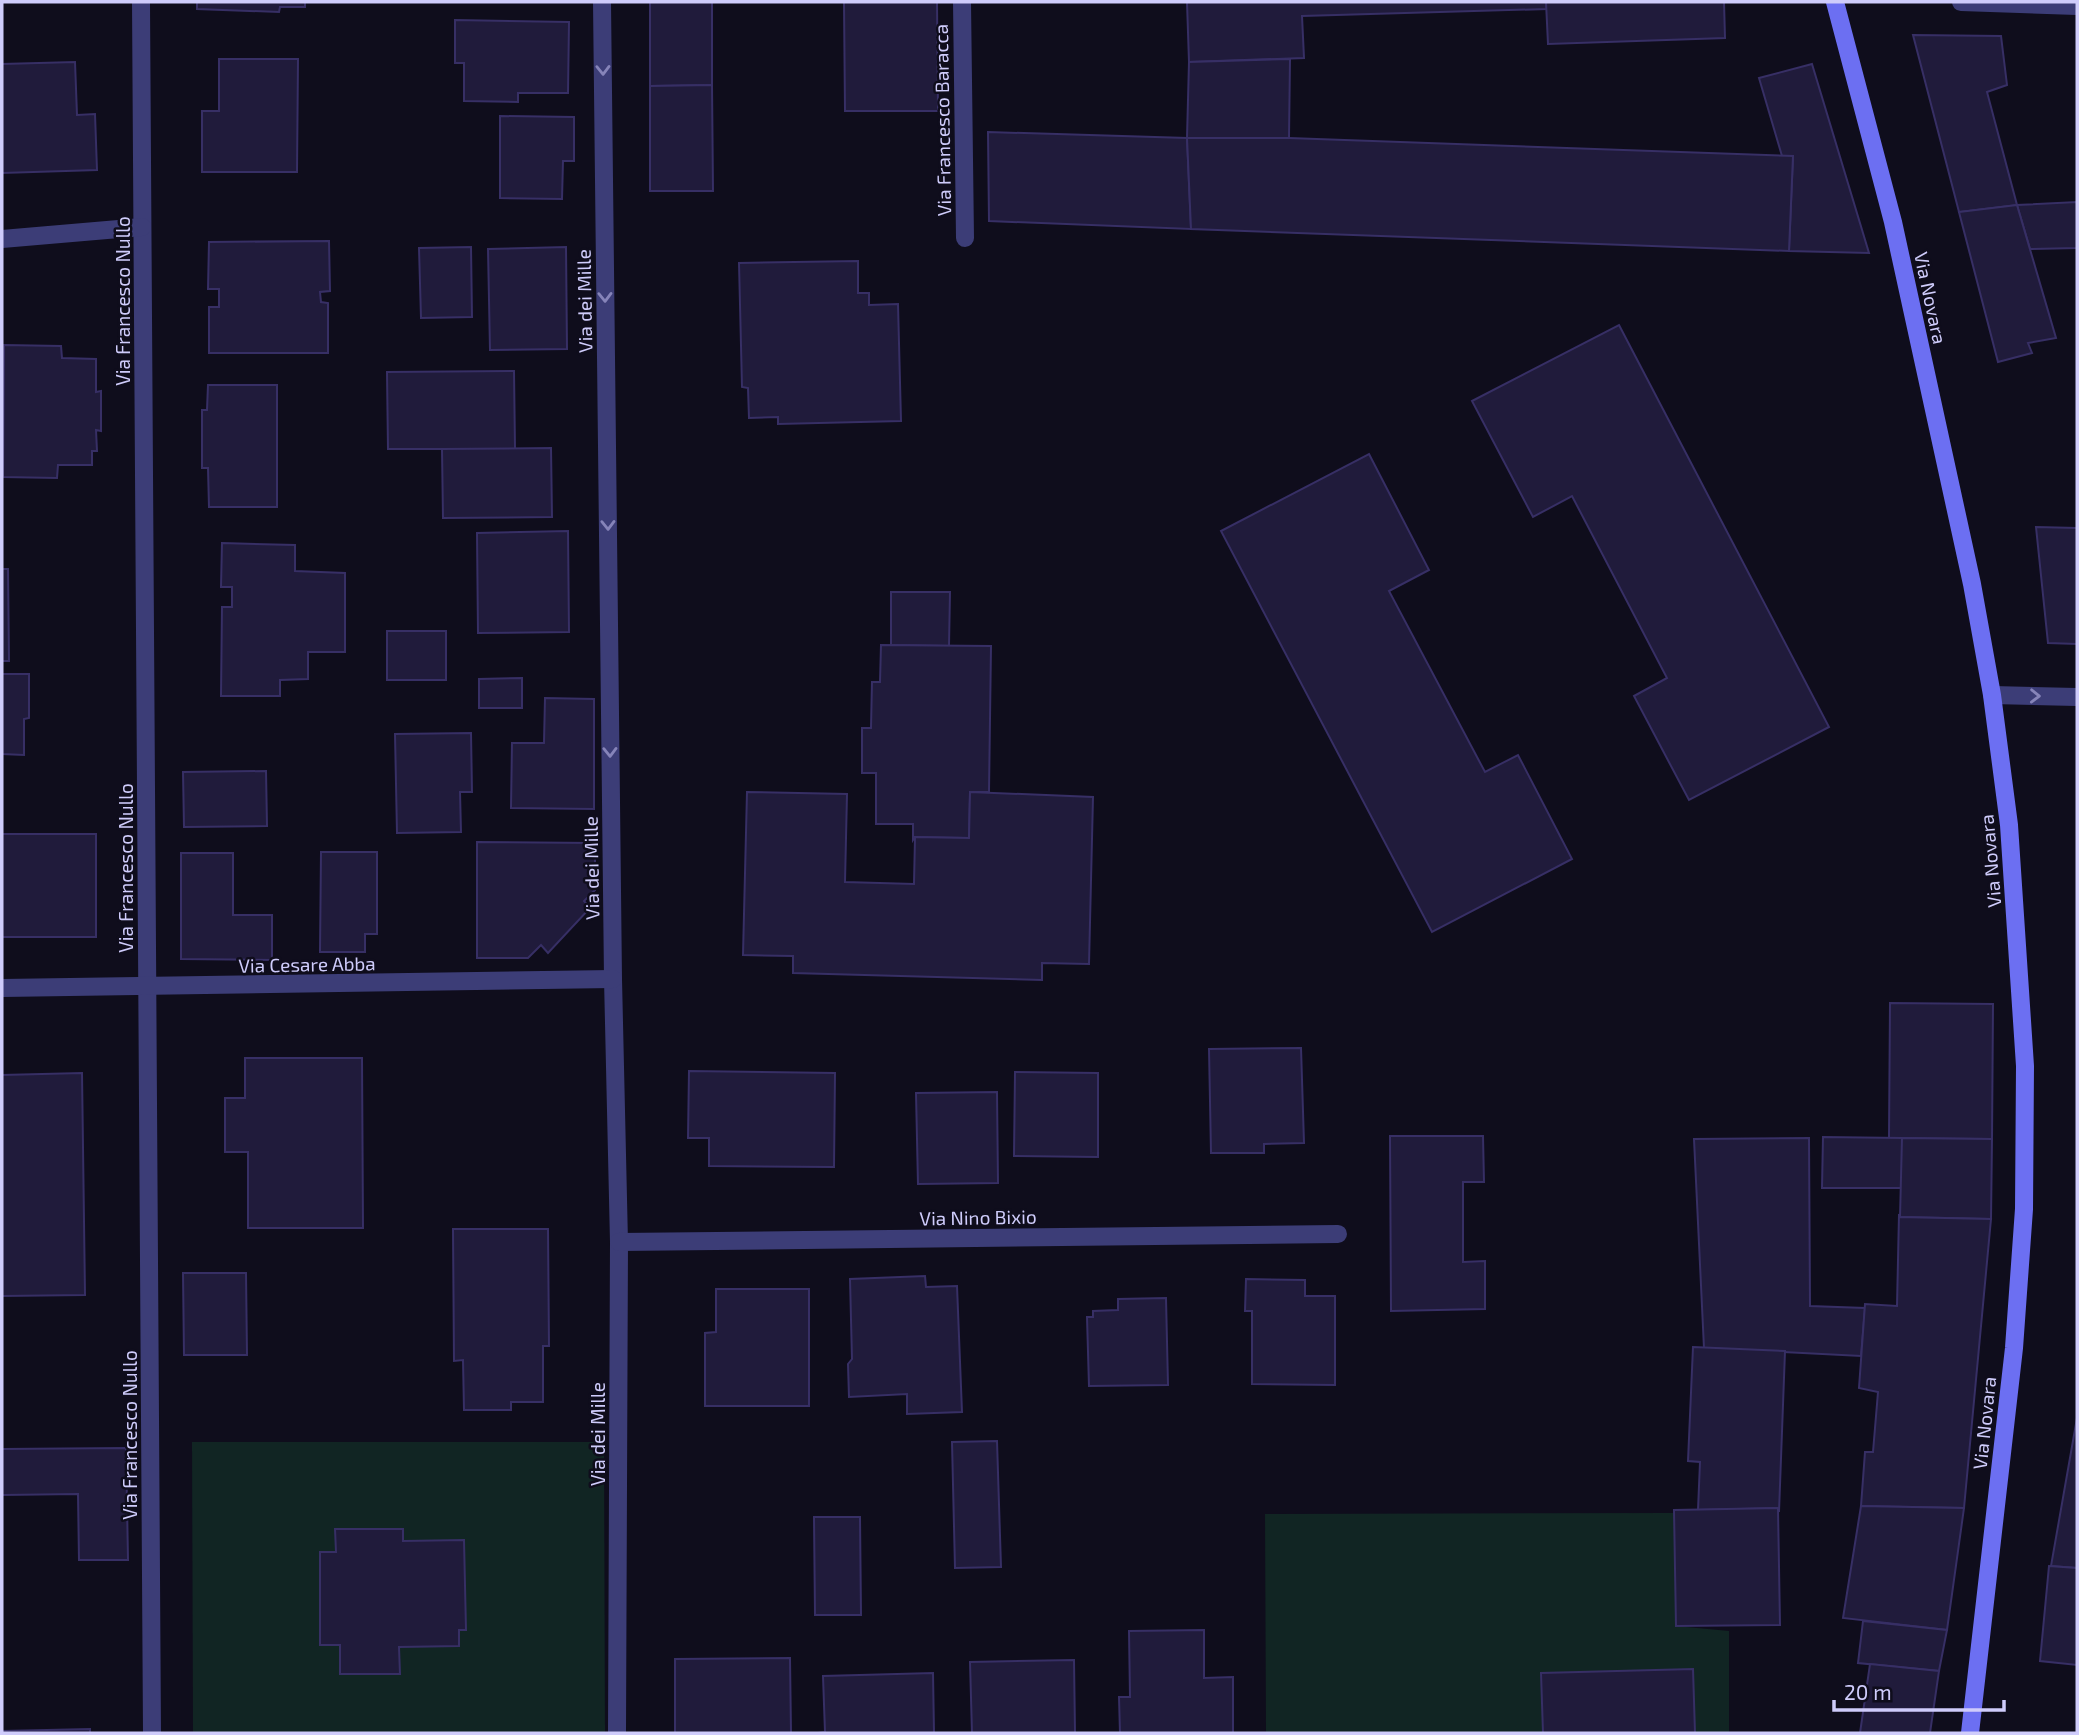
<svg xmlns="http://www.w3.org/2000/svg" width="2079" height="1735" font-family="'Exo 2',sans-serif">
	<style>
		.green { fill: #112523 }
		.building { fill: #201b3b; stroke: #372f65; stroke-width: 2 }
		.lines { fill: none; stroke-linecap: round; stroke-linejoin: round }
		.street { stroke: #3c3d77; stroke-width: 18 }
		.secondary { stroke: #6c6ff2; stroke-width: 18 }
		.oneway { stroke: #8684b9 }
		.labels { text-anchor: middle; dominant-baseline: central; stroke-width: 5; stroke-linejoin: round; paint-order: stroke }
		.street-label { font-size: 19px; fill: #cfccfb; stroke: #0f0d1c }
	</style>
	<rect width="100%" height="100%" fill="#0f0d1c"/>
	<g class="green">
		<path d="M 192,1442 L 604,1442 L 605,1733 L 193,1733 Z"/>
		<path d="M 1674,1513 L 1676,1626 L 1729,1631 L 1729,1733 L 1266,1733 L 1265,1514 Z"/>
	</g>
	<g class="building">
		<path d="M 197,2 L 305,2 L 305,7 L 280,7 L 279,12 L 197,9 Z"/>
		<path d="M 650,2 L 712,2 L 712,85 L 650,86 Z"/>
		<path d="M 844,2 L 937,2 L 938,111 L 845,111 Z"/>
		<path d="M 1187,2 L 1546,2 L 1547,9 L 1302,16 L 1304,58 L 1189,62 Z"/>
		<path d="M 1546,2 L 1724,2 L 1725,38 L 1548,44 Z"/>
		<path d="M 455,20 L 569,22 L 568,93 L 518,93 L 518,102 L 464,101 L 464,63 L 455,63 Z"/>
		<path d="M 1913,35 L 2001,36 L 2007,85 L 1987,92 L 2017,205 L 1959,212 Z"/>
		<path d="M 219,59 L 298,59 L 297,172 L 202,172 L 202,111 L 219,111 Z"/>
		<path d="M 1290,59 L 1289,138 L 1187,138 L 1189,62 Z"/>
		<path d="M 75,62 L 77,115 L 95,114 L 97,170 L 2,173 L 2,64 Z"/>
		<path d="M 1812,64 L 1869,253 L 1789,251 L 1793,156 L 1782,156 L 1759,78 Z"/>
		<path d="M 712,85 L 713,191 L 650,191 L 650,86 Z"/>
		<path d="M 500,116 L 574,117 L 574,161 L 563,161 L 562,199 L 500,198 Z"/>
		<path d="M 988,132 L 1187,138 L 1191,229 L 989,221 Z"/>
		<path d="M 1187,138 L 1289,138 L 1793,156 L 1789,251 L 1191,229 Z"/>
		<path d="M 2077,202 L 2077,248 L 2030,249 L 2017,205 Z"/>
		<path d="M 2017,205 L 2056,338 L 2028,343 L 2032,353 L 1998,362 L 1959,212 Z"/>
		<path d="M 329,241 L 330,291 L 320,292 L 321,302 L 328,303 L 328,353 L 209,353 L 209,307 L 219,307 L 219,289 L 208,289 L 209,242 Z"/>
		<path d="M 471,247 L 472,317 L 421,318 L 419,248 Z"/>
		<path d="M 566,247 L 567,349 L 490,350 L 488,249 Z"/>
		<path d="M 858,261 L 858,293 L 869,293 L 869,305 L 898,304 L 901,421 L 778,424 L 778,417 L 749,418 L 748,388 L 742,387 L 739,263 Z"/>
		<path d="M 1619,325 L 1829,727 L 1689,800 L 1634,696 L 1667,678 L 1572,496 L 1533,517 L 1472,401 Z"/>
		<path d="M 4,345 L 61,346 L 62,358 L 96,359 L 96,392 L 101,391 L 101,431 L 96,430 L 97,451 L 92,451 L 92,465 L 58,465 L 57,478 L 3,477 Z"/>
		<path d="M 514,371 L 515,449 L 388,449 L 387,372 Z"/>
		<path d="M 208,385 L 277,385 L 277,507 L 209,507 L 208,468 L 202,468 L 202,410 L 207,410 Z"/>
		<path d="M 551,448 L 552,517 L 443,518 L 442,449 Z"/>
		<path d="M 1369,454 L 1429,570 L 1389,591 L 1485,772 L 1518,755 L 1572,859 L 1432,932 L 1221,531 Z"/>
		<path d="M 2036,527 L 2077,528 L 2077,644 L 2048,643 Z"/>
		<path d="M 568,531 L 569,632 L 478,633 L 477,533 Z"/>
		<path d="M 222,543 L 295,545 L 295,571 L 345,573 L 345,652 L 308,652 L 308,679 L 280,680 L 280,696 L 221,696 L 222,607 L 232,607 L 232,587 L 221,587 Z"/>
		<path d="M 2,569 L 8,569 L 9,661 L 2,661 Z"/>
		<path d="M 891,592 L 950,592 L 949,646 L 891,645 Z"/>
		<rect x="387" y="631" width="59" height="49"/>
		<path d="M 881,645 L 991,646 L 989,792 L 970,792 L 969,838 L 915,837 L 913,840 L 913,824 L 876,824 L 876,773 L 862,773 L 862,728 L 871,728 L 872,682 L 880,682 Z"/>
		<path d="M 2,674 L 29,674 L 29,718 L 24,719 L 24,755 L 2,754 Z"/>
		<path d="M 522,678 L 522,708 L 479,708 L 479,679 Z"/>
		<path d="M 545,698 L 594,699 L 594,809 L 511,808 L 512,743 L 544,743 Z"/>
		<path d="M 471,733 L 472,792 L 460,792 L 461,832 L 397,833 L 395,734 Z"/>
		<path d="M 266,771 L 267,826 L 184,827 L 183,772 Z"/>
		<path d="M 747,792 L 847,794 L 845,882 L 914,884 L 915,837 L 969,838 L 970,792 L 1093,797 L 1089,964 L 1042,963 L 1042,980 L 793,973 L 793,956 L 743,955 Z"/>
		<rect x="2" y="834" width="94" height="103"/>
		<path d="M 477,842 L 595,843 L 595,890 L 584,901 L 590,908 L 548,953 L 541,945 L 528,958 L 477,958 Z"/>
		<path d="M 321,852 L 377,852 L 377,934 L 365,934 L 365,952 L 320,952 Z"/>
		<path d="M 181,853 L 233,853 L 233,915 L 272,915 L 272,960 L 181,959 Z"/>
		<path d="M 1890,1003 L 1993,1004 L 1992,1139 L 1889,1138 Z"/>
		<path d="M 1301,1048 L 1304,1143 L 1264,1144 L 1264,1153 L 1211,1153 L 1209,1049 Z"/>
		<path d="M 245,1058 L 362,1058 L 363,1228 L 248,1228 L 248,1152 L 225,1152 L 225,1098 L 245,1098 Z"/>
		<path d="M 689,1071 L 835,1073 L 834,1167 L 709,1166 L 709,1138 L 688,1138 Z"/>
		<path d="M 1015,1072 L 1098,1073 L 1098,1157 L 1014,1156 Z"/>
		<path d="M 82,1073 L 85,1295 L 2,1296 L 2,1075 Z"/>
		<path d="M 997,1092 L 998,1183 L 918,1184 L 916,1093 Z"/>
		<path d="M 1390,1136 L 1483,1136 L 1484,1182 L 1463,1182 L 1463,1262 L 1485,1261 L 1485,1309 L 1391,1311 Z"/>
		<path d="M 1823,1137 L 1902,1138 L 1902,1188 L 1822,1188 Z"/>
		<path d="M 1809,1138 L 1810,1306 L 1865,1308 L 1861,1356 L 1704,1348 L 1694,1139 Z"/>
		<path d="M 1902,1138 L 1992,1139 L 1991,1219 L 1900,1217 Z"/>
		<path d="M 1899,1214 L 1900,1217 L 1991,1219 L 1964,1508 L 1861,1506 L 1865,1452 L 1873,1452 L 1878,1392 L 1859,1388 L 1865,1304 L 1897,1306 Z"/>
		<path d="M 453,1229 L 548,1229 L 549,1346 L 543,1346 L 543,1402 L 511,1402 L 511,1410 L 464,1410 L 463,1360 L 454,1361 Z"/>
		<path d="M 183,1273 L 246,1273 L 247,1355 L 184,1355 Z"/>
		<path d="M 925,1276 L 926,1287 L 957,1286 L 962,1412 L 907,1414 L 907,1394 L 849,1397 L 848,1364 L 852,1359 L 850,1279 Z"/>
		<path d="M 1246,1279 L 1305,1280 L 1305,1296 L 1335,1296 L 1335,1385 L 1252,1384 L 1252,1311 L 1245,1311 Z"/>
		<path d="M 716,1289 L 809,1289 L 809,1406 L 705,1406 L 705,1333 L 716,1332 Z"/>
		<path d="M 1166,1298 L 1168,1385 L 1089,1386 L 1087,1317 L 1093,1317 L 1093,1311 L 1118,1310 L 1118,1299 Z"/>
		<path d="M 1693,1347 L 1785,1351 L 1779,1512 L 1778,1508 L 1698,1510 L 1700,1462 L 1688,1461 Z"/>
		<path d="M 2077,1418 L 2077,1568 L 2051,1566 Z"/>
		<path d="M 997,1441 L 1001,1567 L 955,1568 L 952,1442 Z"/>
		<path d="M 126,1448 L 128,1560 L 79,1560 L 78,1494 L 2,1495 L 2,1449 Z"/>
		<path d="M 1861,1506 L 1964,1508 L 1947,1630 L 1843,1618 Z"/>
		<path d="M 1778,1508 L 1780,1625 L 1676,1626 L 1674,1510 Z"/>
		<path d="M 814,1517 L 860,1517 L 861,1615 L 815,1615 Z"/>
		<path d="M 335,1529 L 403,1529 L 403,1541 L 464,1540 L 466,1630 L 459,1630 L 459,1646 L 399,1647 L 400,1674 L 340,1674 L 340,1645 L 320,1645 L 320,1552 L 336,1552 Z"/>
		<path d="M 2049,1566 L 2077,1568 L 2077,1665 L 2040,1661 Z"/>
		<path d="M 1863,1621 L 1947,1630 L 1939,1671 L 1858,1663 Z"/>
		<path d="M 1204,1630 L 1204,1678 L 1233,1677 L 1233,1733 L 1120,1733 L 1119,1697 L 1130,1697 L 1129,1631 Z"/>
		<path d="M 790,1658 L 791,1733 L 675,1733 L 675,1659 Z"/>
		<path d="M 1074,1660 L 1075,1733 L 972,1733 L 970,1662 Z"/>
		<path d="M 1870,1664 L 1939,1671 L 1930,1733 L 1860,1733 Z"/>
		<path d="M 1693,1669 L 1695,1733 L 1543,1733 L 1541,1673 Z"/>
		<path d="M 933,1673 L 934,1733 L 818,1733 L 825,1732 L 823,1676 Z"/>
		<path d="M 90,1729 L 90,1733 L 2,1733 L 2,1731 Z"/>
	</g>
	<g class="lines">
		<g class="street">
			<path d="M 141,2 L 152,1733"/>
			<path d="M 602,2 L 613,979 L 619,1242 L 617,1733"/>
			<path d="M 962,2 L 965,238"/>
			<path d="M 1961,2 L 2077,6"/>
			<path d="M 2,239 L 142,227"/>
			<path d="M 1992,695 L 2077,697"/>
			<path d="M 2,988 L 613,979"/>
			<path d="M 619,1242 L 1338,1234"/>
		</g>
		<path class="secondary" d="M 1835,2 L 1893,222 L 1972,584 L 1992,695 L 2009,825 L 2025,1066 L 2024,1209 L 2014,1348 L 1970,1733"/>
	</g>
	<defs><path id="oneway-chevron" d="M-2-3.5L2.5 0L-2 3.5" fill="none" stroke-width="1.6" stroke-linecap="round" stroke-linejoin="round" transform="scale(1.75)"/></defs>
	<g class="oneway">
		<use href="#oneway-chevron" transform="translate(603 70) rotate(89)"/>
		<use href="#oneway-chevron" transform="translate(605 297) rotate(89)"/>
		<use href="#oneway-chevron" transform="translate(608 525) rotate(89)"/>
		<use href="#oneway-chevron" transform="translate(2035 696) rotate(1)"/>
		<use href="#oneway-chevron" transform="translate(610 752) rotate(89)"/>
	</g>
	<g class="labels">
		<g class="street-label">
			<text transform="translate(942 120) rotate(-91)">Via Francesco Baracca</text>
			<text transform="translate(1931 298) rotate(78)">Via Novara</text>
			<text transform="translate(122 301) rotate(-90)">Via Francesco Nullo</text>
			<text transform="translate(584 301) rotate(-91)">Via dei Mille</text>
			<text transform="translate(1990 861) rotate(-95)">Via Novara</text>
			<text transform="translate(125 868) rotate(-90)">Via Francesco Nullo</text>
			<text transform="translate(591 868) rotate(-91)">Via dei Mille</text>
			<text transform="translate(307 964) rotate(-1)">Via Cesare Abba</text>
			<text transform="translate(978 1217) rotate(-1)">Via Nino Bixio</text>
			<text transform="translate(1984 1423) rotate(-84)">Via Novara</text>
			<text transform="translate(597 1434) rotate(-90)">Via dei Mille</text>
			<text transform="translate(129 1435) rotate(-90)">Via Francesco Nullo</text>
		</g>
	</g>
	<rect width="2079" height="1735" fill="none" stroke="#cfccfb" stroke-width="7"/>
	<path d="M1834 1700v10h170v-10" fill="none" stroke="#cfccfb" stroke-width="3.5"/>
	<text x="1844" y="1700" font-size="21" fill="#cfccfb" stroke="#0f0d1c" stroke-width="5" paint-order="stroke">20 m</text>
</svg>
